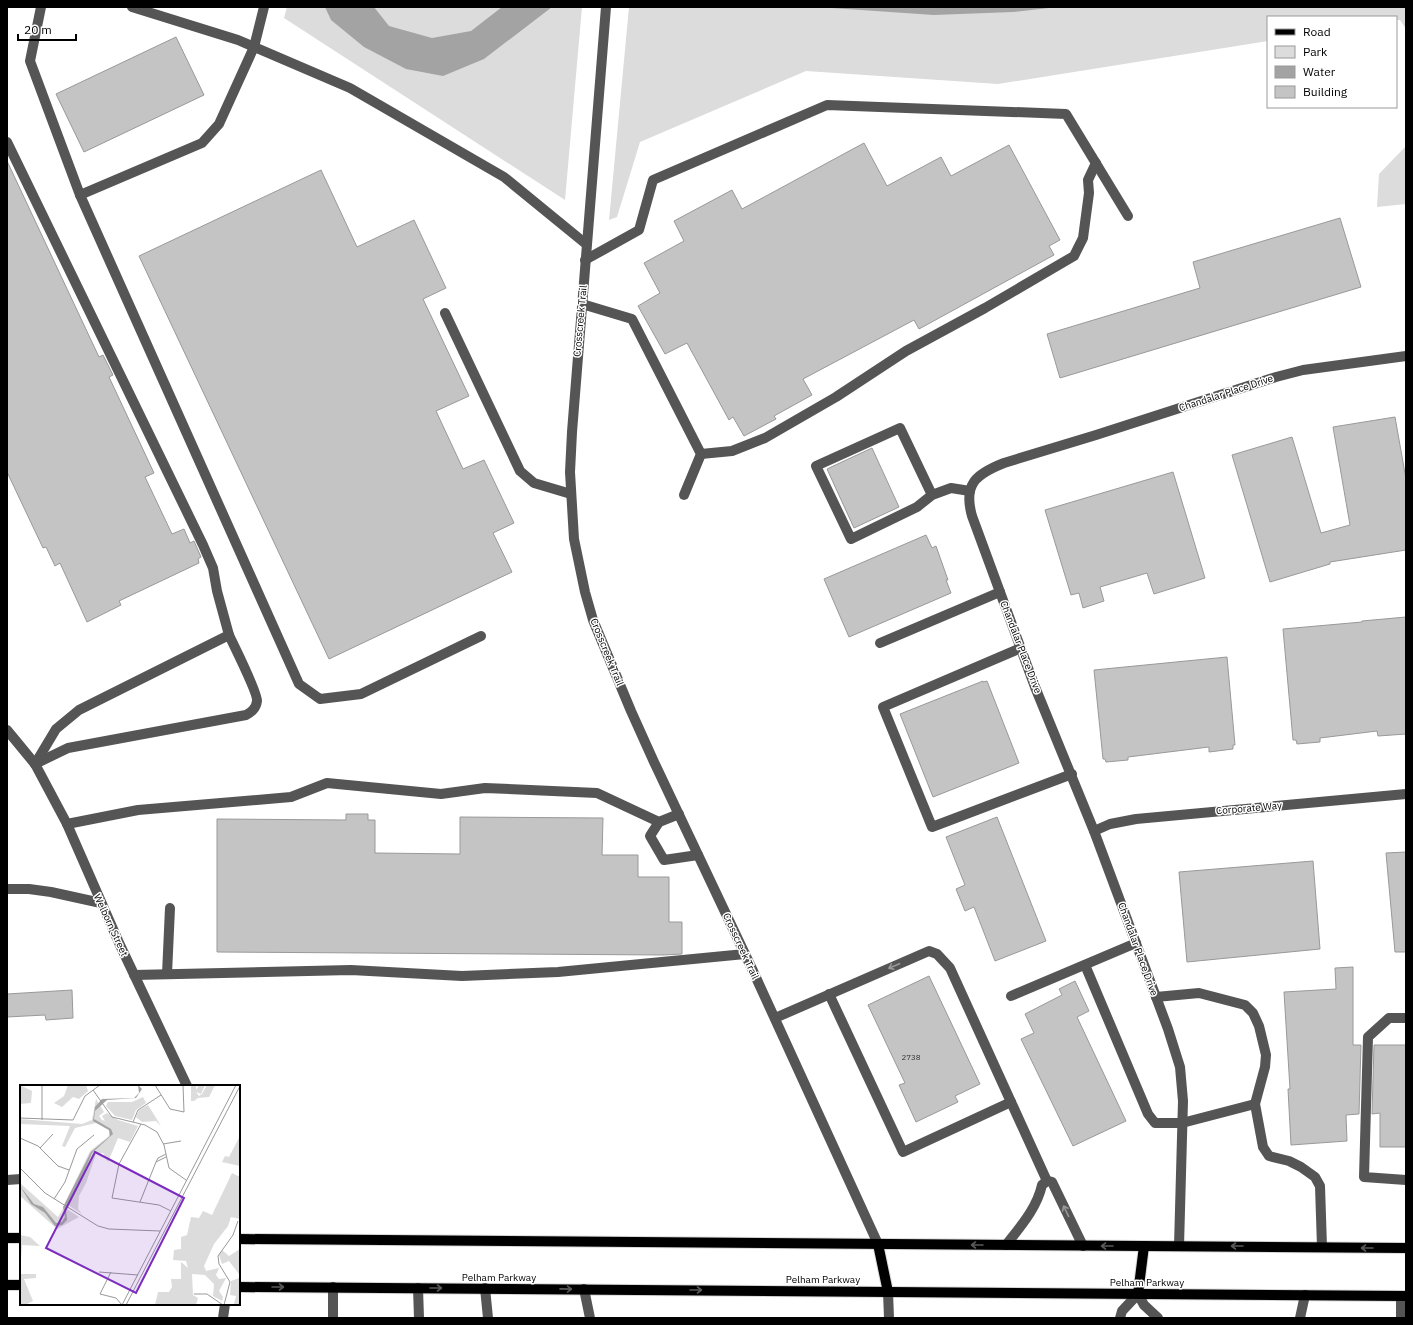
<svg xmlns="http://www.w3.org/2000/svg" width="1413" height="1325" font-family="'IBM Plex Sans',sans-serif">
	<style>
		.green { fill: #dcdcdc }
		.water { fill: #a3a3a3 }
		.building { fill: #c4c4c4; stroke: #999 }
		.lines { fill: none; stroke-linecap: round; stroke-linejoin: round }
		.major-casing { stroke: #dbdbdb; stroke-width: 12 }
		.minor { stroke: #555; stroke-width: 10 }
		.major { stroke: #000; stroke-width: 10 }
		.oneway { stroke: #999 }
		.oneway2 { stroke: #595959 }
		.labels { text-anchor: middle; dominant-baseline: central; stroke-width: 3; stroke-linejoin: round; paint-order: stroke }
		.number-label { font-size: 8px; fill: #313131 }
		.street-label { font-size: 10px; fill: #000; stroke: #fff }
		.inset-road { fill: none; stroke: #999; stroke-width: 1 }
		.view { fill: #7b2cbf; fill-opacity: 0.15; stroke: #7b2cbf; stroke-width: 2 }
		.inset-edge { fill: none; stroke: #000; stroke-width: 2 }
	</style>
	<rect width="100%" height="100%" fill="#fff"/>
	<g class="green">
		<path d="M 287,7 L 582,7 L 565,200 L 284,18 Z"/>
		<path d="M 629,7 L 1406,7 L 1406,29 L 1400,20 L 1396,20 L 1396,17 L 1268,17 L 1268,41 L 998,84 L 806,71 L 640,142 L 617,217 L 609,220 Z"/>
		<path d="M 1406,146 L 1406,204 L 1377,207 L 1379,174 Z"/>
	</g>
	<g class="water">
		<path d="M 325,7 L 374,7 L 389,26 L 432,38 L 471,31 L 502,7 L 552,7 L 484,59 L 443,76 L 406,69 L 364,47 L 331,20 Z"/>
		<path d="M 817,7 L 1057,7 L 1013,12 L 934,15 Z"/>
	</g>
	<g class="building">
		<path d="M 176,37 L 204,95 L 84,152 L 56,94 Z"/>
		<path d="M 864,143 L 887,186 L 941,157 L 951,176 L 1009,145 L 1060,240 L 1049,246 L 1054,255 L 919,329 L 914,320 L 803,379 L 812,395 L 774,416 L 776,419 L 744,436 L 733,417 L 729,420 L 687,343 L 665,354 L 638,306 L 660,293 L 644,263 L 684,241 L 674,221 L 732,190 L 742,209 Z"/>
		<path d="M 7,161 L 99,357 L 103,355 L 113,375 L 109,377 L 154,473 L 145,477 L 172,534 L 184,529 L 190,543 L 194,541 L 201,557 L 198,559 L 199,563 L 119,601 L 121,605 L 87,622 L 60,563 L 55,566 L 46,547 L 43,548 L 7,472 Z"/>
		<path d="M 321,170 L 357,247 L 414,220 L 446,288 L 423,299 L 469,396 L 436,411 L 463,469 L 484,460 L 514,523 L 493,533 L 512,572 L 329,659 L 139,256 Z"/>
		<path d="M 1340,218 L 1361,287 L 1060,378 L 1047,334 L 1200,288 L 1193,262 Z"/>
		<path d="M 1395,417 L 1406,479 L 1406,550 L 1330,562 L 1330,564 L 1270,582 L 1232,455 L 1292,437 L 1321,533 L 1350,525 L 1333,427 Z"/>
		<path d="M 872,448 L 899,507 L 854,528 L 827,469 Z"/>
		<path d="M 1173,472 L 1205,578 L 1154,594 L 1147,573 L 1100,587 L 1104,601 L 1083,608 L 1079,593 L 1071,595 L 1045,510 Z"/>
		<path d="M 926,535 L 932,548 L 936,546 L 948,580 L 946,580 L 951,593 L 849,637 L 824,579 Z"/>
		<path d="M 1406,617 L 1406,734 L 1378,736 L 1377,731 L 1320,738 L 1320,742 L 1297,744 L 1296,740 L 1293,740 L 1283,629 L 1362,622 L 1362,621 Z"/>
		<path d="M 1227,657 L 1235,745 L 1233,745 L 1233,749 L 1209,752 L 1209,747 L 1128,757 L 1128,760 L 1106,762 L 1105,759 L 1103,759 L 1094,670 Z"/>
		<path d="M 983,681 L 983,682 L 987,681 L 1019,763 L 933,797 L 900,714 Z"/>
		<path d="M 346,814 L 368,814 L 368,820 L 375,820 L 375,853 L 460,854 L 460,817 L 603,818 L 602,855 L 638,855 L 638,877 L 669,877 L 669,922 L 682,922 L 682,954 L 663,955 L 217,952 L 217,819 L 346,820 Z"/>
		<path d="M 997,817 L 1046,941 L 995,961 L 974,907 L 965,911 L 956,889 L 965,885 L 946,837 Z"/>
		<path d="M 1406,852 L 1406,952 L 1395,952 L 1386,853 Z"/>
		<path d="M 1313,861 L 1320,949 L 1187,962 L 1179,872 Z"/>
		<path d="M 1353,967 L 1353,1045 L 1361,1045 L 1359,1114 L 1346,1115 L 1347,1141 L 1291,1145 L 1288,1089 L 1290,1089 L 1284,992 L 1336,989 L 1335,968 Z"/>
		<path d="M 929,976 L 980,1084 L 955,1096 L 958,1102 L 916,1122 L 899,1085 L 905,1083 L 868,1005 Z"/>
		<path d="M 1075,981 L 1089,1011 L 1077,1017 L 1126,1121 L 1073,1146 L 1021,1039 L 1034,1033 L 1025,1014 L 1062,995 L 1059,989 Z"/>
		<path d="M 72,990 L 73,1018 L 46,1020 L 45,1015 L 7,1017 L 7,994 Z"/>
		<path d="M 1374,1045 L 1406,1045 L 1406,1147 L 1380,1147 L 1380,1113 L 1372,1114 Z"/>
	</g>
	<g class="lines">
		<defs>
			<g id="major">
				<path d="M 7,1238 L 21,1238"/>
				<path d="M 239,1239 L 1406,1248"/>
				<path d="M 878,1244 L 888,1292"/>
				<path d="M 7,1285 L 21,1285"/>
				<path d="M 239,1287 L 1406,1296"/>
				<path d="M 1138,1294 L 1144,1246"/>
			</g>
		</defs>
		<use href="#major" class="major-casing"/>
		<g class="minor">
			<path d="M 41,7 L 30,61 L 80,195 L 299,684 L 320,699 L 361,694 L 481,636"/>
			<path d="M 132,7 L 238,40 L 350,88 L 504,177 L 586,244"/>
			<path d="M 606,7 L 572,432 L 570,472 L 574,539 L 585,592 L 593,620 L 631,711 L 654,762 L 753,971 L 878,1244"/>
			<path d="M 7,142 L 203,545 L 213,568 L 217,591 L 229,635 L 79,710 L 56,729 L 35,764"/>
			<path d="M 80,195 L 202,143 L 219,124 L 254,47 L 264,7"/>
			<path d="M 585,260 L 639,230 L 653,180 L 827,105 L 1066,114 L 1128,216"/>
			<path d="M 582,304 L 632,319 L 701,454 L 684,495"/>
			<path d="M 445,313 L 520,471 L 534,483 L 571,494"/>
			<path d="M 701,454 L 732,451 L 765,438 L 836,397 L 906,351 L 985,308 L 1074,256 L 1083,238 L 1089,193 L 1088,180 L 1096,163"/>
			<path d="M 932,495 L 917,507 L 851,539 L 816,466 L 900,428 L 932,495 L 951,488 L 970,491"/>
			<path d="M 880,643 L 1000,592"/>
			<path d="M 1021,648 L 883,707 L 932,827 L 1072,774"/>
			<path d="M 7,730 L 35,764 L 67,824 L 120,945 L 187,1086"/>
			<path d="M 35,764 L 68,748 L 246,715 C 251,712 256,709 257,701 C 258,693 234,646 229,635"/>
			<path d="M 659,822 L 650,836 L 664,860 L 698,855"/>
			<path d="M 67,824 L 138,810 L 291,797 L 327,783 L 441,794 L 485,788 L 597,793 L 659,822 L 679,814"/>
			<path d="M 1094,831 L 1110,824 L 1136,819 L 1406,794"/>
			<path d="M 7,889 L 29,889 L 51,892 L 101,903"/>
			<path d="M 1085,965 L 1148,1114 L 1155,1123 L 1182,1123 L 1255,1104"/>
			<path d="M 167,974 L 170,908"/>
			<path d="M 134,975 L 351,970 L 462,976 L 558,972 L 745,954"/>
			<path d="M 829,994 L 903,1152 L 1011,1102"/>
			<path d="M 1011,996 L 1136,943"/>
			<path d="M 1156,997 L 1199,993 L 1245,1005 L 1253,1013 L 1259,1026 L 1266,1055 L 1265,1067 L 1255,1104 L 1263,1147 L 1269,1156 L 1289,1161 L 1301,1167 L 1315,1177 L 1320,1186 L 1322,1247"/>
			<path d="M 775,1018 L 929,951 L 937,954 L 950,968 L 1047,1181"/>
			<path d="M 1406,1018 L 1389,1018 L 1368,1037 L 1364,1177 L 1406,1180"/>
			<path d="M 7,1180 L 21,1179"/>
			<path d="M 1006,1245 C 1020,1227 1037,1208 1042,1185 L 1047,1181 L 1052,1182 L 1083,1246"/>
			<path d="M 1179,1246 L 1183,1101 L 1180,1067 L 1168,1029 L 1094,831 L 1035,687 L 972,516 C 963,484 976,474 1004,463 L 1096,435 L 1276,377 L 1303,370 L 1406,356"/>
			<path d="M 418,1288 L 419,1318"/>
			<path d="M 485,1288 L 488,1318"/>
			<path d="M 584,1289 L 590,1318"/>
			<path d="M 888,1292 L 889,1318"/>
			<path d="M 1401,1296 L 1401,1318"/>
			<path d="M 223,1318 L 225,1304"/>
			<path d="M 333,1318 L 333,1287"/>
			<path d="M 1120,1318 L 1122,1311 L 1138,1294 L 1144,1305 L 1158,1318"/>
			<path d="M 1300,1318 L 1305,1295"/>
		</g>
		<use href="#major" class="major"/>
	</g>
	<defs><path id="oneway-shaft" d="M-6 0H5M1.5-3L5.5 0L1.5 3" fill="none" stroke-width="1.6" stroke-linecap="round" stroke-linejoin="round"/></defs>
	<g class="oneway">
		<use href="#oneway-shaft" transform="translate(894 966) rotate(157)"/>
		<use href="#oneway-shaft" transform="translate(1066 1211) rotate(-116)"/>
	</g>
	<g class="oneway2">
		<use href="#oneway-shaft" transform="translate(977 1245) rotate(-180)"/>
		<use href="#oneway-shaft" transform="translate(1107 1246) rotate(-180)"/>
		<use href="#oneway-shaft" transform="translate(1237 1246) rotate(-180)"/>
		<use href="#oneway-shaft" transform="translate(1367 1248) rotate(-180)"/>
		<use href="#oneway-shaft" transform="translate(278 1287)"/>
		<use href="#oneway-shaft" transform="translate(436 1288)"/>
		<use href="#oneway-shaft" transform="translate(566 1289) rotate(1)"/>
		<use href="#oneway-shaft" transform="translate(696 1290)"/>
	</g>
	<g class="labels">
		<g class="number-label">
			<text x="911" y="1057">2738</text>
		</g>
		<g class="street-label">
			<text transform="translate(580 321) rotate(-85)">Crosscreek Trail</text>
			<text transform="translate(1226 393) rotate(-18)">Chandalar Place Drive</text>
			<text transform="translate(1021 647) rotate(69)">Chandalar Place Drive</text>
			<text transform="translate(607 652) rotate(68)">Crosscreek Trail</text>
			<text transform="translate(1249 808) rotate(-5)">Corporate Way</text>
			<text transform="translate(111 925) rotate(65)">Welborn Street</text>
			<text transform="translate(741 946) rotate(65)">Crosscreek Trail</text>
			<text transform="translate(1138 949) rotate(70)">Chandalar Place Drive</text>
			<text x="499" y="1277">Pelham Parkway</text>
			<text x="823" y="1279">Pelham Parkway</text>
			<text x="1147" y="1282">Pelham Parkway</text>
		</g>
	</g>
	<g transform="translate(20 1085)">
		<rect width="220" height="220" fill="#fff"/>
		<path d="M 0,0 L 12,6 L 11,18 L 0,19 ZM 48,0 L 66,0 L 68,6 L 59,14 L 53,12 L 42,22 L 34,18 L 44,11 ZM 171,0 L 176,0 L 176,5 L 179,0 L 185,0 L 181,9 L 176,7 L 179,11 L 182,9 L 187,0 L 195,0 L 189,12 L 178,13 L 174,16 L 171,16 ZM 123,12 L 126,18 L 116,25 L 112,35 L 95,31 L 86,21 L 88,17 L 112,17 ZM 76,14 L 84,27 L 79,31 L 82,35 L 85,36 L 82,31 L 87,28 L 98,35 L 118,41 L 110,57 L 98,53 L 88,77 L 83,68 L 76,69 L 66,98 L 59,111 L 58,124 L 62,129 L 45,118 L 70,66 L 88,52 L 90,46 L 76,38 L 55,43 L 45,62 L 42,61 L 50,41 L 0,39 L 0,34 L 62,39 L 72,35 ZM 128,20 L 141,41 L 136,36 L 122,37 L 116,32 L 119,25 ZM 220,51 L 220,81 L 202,77 L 205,71 L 209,72 ZM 212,88 L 220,92 L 220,134 L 211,132 L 208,141 L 194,159 L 184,181 L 186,186 L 199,183 L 196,190 L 199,194 L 206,193 L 199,206 L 203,212 L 202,216 L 193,211 L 194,199 L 185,190 L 172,189 L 173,210 L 178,213 L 176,220 L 135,220 L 138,207 L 149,207 L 152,202 L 151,194 L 161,194 L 161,177 L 168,183 L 166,176 L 153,175 L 154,165 L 161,164 L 161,152 L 167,150 L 171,132 L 179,133 L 183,126 L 192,130 ZM 0,98 L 38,132 L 44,122 L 59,132 L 37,144 L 0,111 ZM 0,150 L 10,152 L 20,161 L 2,160 L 0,189 L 16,189 L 16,193 L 4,194 L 13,216 L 5,220 L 0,220 ZM 220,164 L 220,220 L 207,220 L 214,219 L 216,211 L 210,210 L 211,196 L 219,193 L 219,189 L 209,176 L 202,179 L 199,170 L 202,165 L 209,171 Z" fill="#dcdcdc"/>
		<path d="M 118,0 L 122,4 L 116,13 L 87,15 L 75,26 L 74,34 L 91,44 L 93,49 L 72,68 L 59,100 L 46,124 L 47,135 L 42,140 L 35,141 L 25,128 L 11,119 L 0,101 L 14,119 L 23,122 L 36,138 L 42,137 L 45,132 L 43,122 L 71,67 L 90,51 L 89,45 L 73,36 L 75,22 L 82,14 L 114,13 L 119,8 Z" fill="#a3a3a3"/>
		<path class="inset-road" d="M 22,0 L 22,35M 135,0 L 150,24 L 164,27 L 163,0M 73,5 L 92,32 L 125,40 L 137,47 L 144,60 L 149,83 L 166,95M 0,33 L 53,35 L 65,11 L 80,0M 113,37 L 118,25 L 141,10M 121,39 L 99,79 L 92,113 L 139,120 L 151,126M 0,53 L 18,61 L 38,81 L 49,85M 143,59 L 161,56M 20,63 L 33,49M 146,69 L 138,73 L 136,77 L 146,72M 0,83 L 25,108 L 78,141 L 89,144 L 140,146M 34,114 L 45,97 L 57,64 L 74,50M 120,117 L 136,77M 79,187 L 118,190M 91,187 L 80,209 L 96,213 L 102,220M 174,209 L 187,209 L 203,220M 102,220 L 216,0M 106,220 L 220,1M 204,220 L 210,197 L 199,179 L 198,171 L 213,150 L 218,136"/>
		<path class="view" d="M 75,67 L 164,113 L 116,208 L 26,163 Z"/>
		<rect width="220" height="220" class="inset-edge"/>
	</g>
	<rect width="1413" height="1325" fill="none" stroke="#000000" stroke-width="16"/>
	<rect x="1267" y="16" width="130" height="92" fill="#ffffff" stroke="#999999"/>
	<rect x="1275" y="29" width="20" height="6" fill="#000000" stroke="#999999"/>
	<text x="1303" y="36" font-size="12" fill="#000000">Road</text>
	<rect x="1275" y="46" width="20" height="12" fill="#dcdcdc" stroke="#999999"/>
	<text x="1303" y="56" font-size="12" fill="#000000">Park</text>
	<rect x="1275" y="66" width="20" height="12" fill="#a3a3a3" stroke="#999999"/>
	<text x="1303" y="76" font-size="12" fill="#000000">Water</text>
	<rect x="1275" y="86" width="20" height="12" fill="#c4c4c4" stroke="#999999"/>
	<text x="1303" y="96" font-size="12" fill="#000000">Building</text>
	<path d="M18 34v6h58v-6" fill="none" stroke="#000000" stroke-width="2"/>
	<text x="24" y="34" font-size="12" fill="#000000" stroke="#ffffff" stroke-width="3" paint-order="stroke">20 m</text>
</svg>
